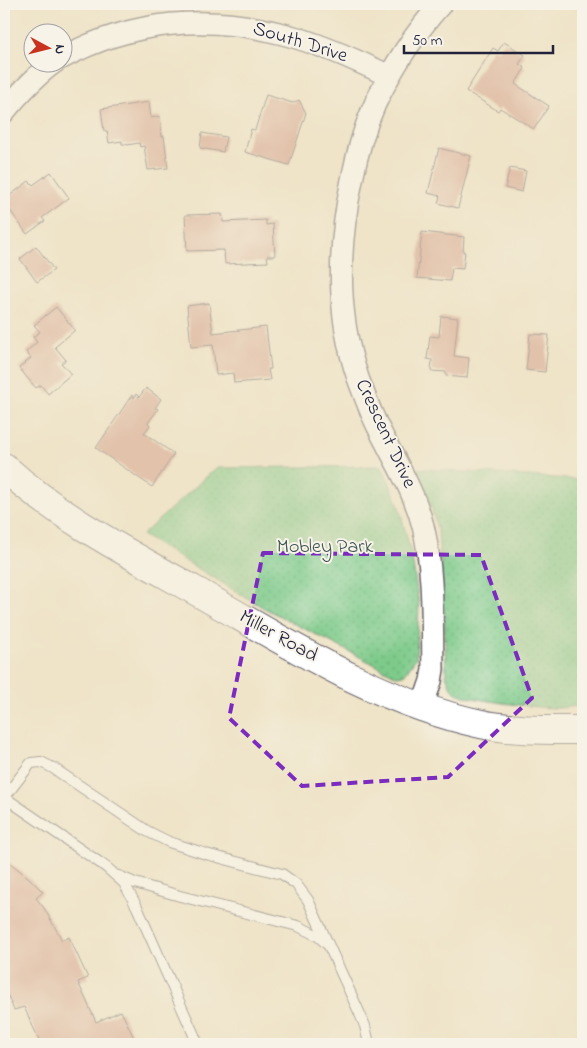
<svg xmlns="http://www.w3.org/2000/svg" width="587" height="1048" font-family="'Indie Flower',sans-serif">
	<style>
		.park { fill: url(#park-dots); stroke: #507662 }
		.building { fill: #d39a88 }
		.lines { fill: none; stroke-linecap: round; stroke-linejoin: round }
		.lane-casing { stroke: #6a666c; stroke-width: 12 }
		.street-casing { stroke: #6a666c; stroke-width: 24 }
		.secondary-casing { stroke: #6a666c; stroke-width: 30 }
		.lane { stroke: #fff; stroke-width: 10 }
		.street { stroke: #fff; stroke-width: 21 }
		.secondary { stroke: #fff; stroke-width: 28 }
		.marked { fill: none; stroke: #7b2cbf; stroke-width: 4; stroke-dasharray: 10 6; stroke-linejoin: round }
		.labels { text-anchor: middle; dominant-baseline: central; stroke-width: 4; stroke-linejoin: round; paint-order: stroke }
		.street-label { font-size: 20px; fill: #22223b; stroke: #f7f3e8 }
		.park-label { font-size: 20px; fill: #3d5453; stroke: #f7f3e8 }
	</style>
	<defs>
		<pattern id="park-dots" width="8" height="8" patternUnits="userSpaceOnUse" patternTransform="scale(1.25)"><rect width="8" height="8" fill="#7dca8a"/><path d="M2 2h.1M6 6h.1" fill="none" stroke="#6cad78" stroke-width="1.8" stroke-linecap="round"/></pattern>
	</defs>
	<rect width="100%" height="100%" fill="#f7f3e8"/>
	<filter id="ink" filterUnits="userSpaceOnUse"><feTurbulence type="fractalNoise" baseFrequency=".02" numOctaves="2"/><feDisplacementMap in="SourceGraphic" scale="10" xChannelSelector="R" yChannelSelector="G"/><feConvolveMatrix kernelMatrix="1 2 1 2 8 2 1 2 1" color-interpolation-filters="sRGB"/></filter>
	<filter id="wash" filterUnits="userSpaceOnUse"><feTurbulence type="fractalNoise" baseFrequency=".0096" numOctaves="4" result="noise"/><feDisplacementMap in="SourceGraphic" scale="20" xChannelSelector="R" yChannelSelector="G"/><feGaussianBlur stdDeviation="1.12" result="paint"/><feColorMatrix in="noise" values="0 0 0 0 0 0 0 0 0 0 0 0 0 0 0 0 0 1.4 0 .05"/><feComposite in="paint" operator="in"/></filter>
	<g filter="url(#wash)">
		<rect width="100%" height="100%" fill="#efe4c8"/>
		<g class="park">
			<path d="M 382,466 L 398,503 L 412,557 L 419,605 L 416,658 L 404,675 L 397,676 L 264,608 L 142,535 L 216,468 Z"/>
			<path d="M 413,468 L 583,480 L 583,706 C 574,706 565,708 556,708 C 541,708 464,700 455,692 C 450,688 448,680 446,675 L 444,611 L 438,532 L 431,506 Z"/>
		</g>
		<g id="blocks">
			<g class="building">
				<path d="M 504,42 L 525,55 L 519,64 L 525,68 L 515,84 L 549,106 L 534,129 L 500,108 L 498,111 L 466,91 L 493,48 L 498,51 Z"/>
				<path d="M 266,95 L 293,103 L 299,100 L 306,113 L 289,165 L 245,152 L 251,129 L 255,130 Z"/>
				<path d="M 149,102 L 151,118 L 160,116 L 162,137 L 164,136 L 168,168 L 148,170 L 144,146 L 140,147 L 139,143 L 127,145 L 126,144 L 122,144 L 122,141 L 109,143 L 107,131 L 104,131 L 101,109 Z"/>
				<path d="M 202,133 L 226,137 L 223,152 L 200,148 Z"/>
				<path d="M 439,148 L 471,156 L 458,208 L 438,203 L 440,196 L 428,193 Z"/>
				<path d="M 510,168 L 526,171 L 522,192 L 505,188 Z"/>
				<path d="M 51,172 L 69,198 L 42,218 L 45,221 L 27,234 L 4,202 L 4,200 L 29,181 L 33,185 Z"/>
				<path d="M 222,214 L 223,222 L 266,220 L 266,225 L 273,224 L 275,256 L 267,256 L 268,262 L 225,264 L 224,250 L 187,251 L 185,215 Z"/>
				<path d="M 422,232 L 464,237 L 463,252 L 465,252 L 463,269 L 452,268 L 450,281 L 417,278 Z"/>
				<path d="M 36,246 L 54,270 L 37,282 L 20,259 Z"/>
				<path d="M 209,303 L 213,333 L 266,327 L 271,369 L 268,369 L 270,380 L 234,383 L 233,373 L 216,375 L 213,345 L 191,347 L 187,306 Z"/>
				<path d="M 56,307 L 75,330 L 55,347 L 66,360 L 61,363 L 71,374 L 48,394 L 41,385 L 36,388 L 19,368 L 31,358 L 26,352 L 37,342 L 33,337 L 40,332 L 34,325 Z"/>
				<path d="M 441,316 L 458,318 L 454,356 L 469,358 L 467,378 L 446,376 L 446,372 L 431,371 L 432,360 L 427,359 L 430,336 L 439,337 Z"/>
				<path d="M 530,334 L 549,335 L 545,372 L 526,370 Z"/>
				<path d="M 146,388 L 161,399 L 155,408 L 158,409 L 148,423 L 150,425 L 144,433 L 174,454 L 152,487 L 96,448 L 132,395 L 134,398 L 136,394 L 139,397 Z"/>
				<path d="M 4,858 L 29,878 L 43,892 L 36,898 L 44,908 L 62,940 L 69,937 L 88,978 L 78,982 L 96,1022 L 121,1011 L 137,1044 L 41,1044 L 24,1007 L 14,1010 L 4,987 Z"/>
			</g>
		</g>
	</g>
	<g filter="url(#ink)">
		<use href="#blocks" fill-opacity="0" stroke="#6a666c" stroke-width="1"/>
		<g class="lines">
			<defs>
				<g id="lane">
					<path d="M 4,797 L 106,867 L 124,883 L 137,907 L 198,1044"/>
					<path d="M 4,798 L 31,763 L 41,762 L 53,768 L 147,831 L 169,842 L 206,854 L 282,874 L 296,884 L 308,900 L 360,1014 L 365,1026 L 369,1044"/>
					<path d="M 119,876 L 135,883 L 180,896 L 298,926 L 318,936 L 327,944"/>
				</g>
				<g id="street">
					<path d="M 62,58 C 132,20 208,14 283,34 C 319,43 356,60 389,76"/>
					<path d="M 4,112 C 19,94 35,76 55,62"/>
					<path d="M 422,707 L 431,681 L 433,669 C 432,624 434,570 423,526 C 414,490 394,460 378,427 C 370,411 364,394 358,378 C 336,314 338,245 352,180 C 357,154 364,128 375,104 C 392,68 415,33 441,4"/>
				</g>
				<path id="secondary" d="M 4,467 C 60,518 128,553 194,590 C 286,642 377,702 481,724 C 515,731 549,730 583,730"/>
			</defs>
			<use href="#lane" class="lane-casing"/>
			<use href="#street" class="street-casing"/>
			<use href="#secondary" class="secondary-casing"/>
			<use href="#lane" class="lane"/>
			<use href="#street" class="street"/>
			<use href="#secondary" class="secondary"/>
		</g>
	</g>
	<path d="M0 0H587V1048H0ZM 263,553 L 481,555 L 532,698 L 448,777 L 302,786 L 229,718 Z" fill="#efe4c8" fill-opacity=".55" fill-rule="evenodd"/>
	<path class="marked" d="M 263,553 L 481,555 L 532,698 L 448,777 L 302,786 L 229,718 Z"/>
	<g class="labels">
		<g class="street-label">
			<text transform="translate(300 43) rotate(17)">South Drive</text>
			<text transform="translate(385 434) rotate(65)">Crescent Drive</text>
			<text transform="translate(278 637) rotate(29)">Miller Road</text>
		</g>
		<g class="park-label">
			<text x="325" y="547">Mobley Park</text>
		</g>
	</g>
	<rect width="587" height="1048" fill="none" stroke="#f7f3e8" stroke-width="20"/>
	<g transform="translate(48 48) rotate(97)"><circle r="24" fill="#f7f3e8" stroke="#a29fa3"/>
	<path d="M0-4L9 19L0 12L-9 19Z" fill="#c8321e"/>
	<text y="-8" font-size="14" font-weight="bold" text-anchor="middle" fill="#22223b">N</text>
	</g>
	<path d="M404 45v8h149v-8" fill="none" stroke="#22223b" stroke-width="2.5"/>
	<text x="412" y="45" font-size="15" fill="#22223b" stroke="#f7f3e8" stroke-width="4" paint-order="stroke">50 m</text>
</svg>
